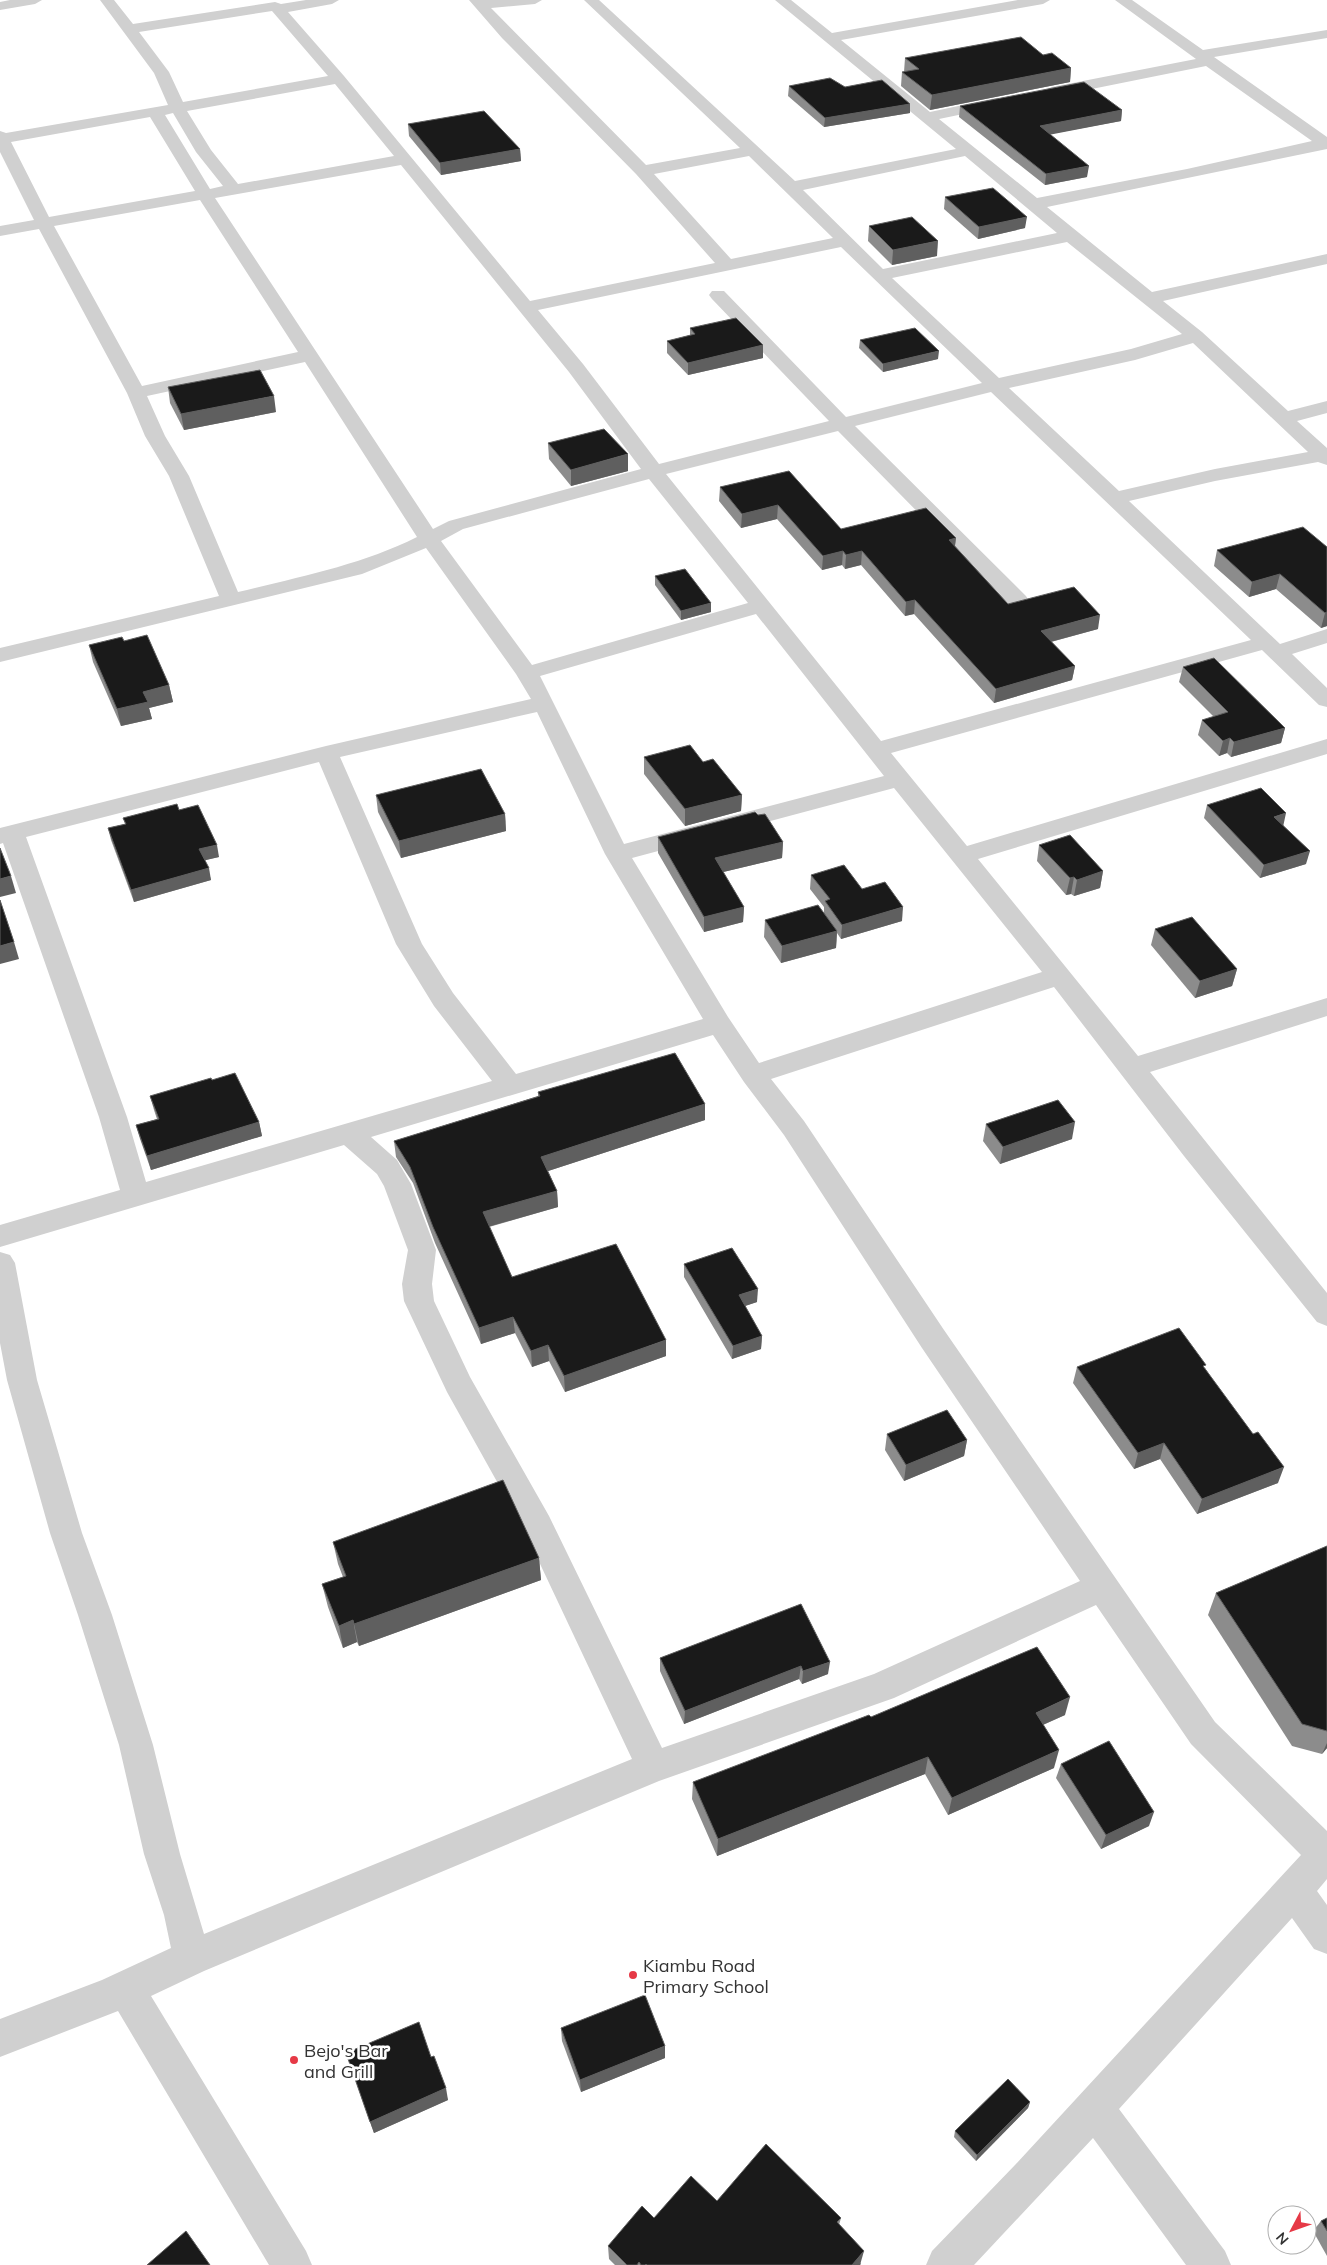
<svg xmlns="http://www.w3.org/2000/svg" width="1327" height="2265" font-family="Mulish,sans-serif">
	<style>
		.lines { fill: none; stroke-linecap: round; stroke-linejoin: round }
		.minor { fill: #d0d0d0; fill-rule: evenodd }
		.wall { fill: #8c8c8c }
		.shaded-wall { fill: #5f5f5f }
		.building { fill: #1a1a1a; stroke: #5f5f5f }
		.poi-dot { fill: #e63946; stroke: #fff; stroke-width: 2 }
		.labels { text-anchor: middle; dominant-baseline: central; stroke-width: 5; stroke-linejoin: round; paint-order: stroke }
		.near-poi-label { font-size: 18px; fill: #333; stroke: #fff; text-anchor: start }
	</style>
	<rect width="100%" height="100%" fill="#fff"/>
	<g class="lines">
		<g class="minor">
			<path d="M 10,0 L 42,0 L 35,4 L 0,10 L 0,2 Z"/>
			<path d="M 100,0 L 114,0 L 133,24 L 275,2 L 281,4 L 306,0 L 339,0 L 332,4 L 288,12 L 344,76 L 530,301 L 715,263 L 636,174 L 502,38 L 469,0 L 542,0 L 535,4 L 491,8 L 646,165 L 740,148 L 584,0 L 599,0 L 795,181 L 956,149 L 775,0 L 791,0 L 832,33 L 1018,0 L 1050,0 L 1043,4 L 841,40 L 930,112 L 996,98 L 1002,100 L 1004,103 L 1002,106 L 939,119 L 1037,198 L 1187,169 L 1312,141 L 1206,66 L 1052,97 L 1047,95 L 1044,92 L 1047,89 L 1052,87 L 1196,59 L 1115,0 L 1132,0 L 1203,50 L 1327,30 L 1327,38 L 1214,57 L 1327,137 L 1327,149 L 1047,207 L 1152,292 L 1327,254 L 1327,264 L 1163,301 L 1202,332 L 1288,411 L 1327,401 L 1327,413 L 1297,421 L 1327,448 L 1327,465 L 1318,462 L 1215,481 L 1129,501 L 1280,644 L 1327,629 L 1327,643 L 1292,654 L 1327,688 L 1327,707 L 1319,705 L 1262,650 L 891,753 L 967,846 L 1327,739 L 1327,754 L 978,859 L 1138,1056 L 1327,998 L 1327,1016 L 1150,1072 L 1327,1293 L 1327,1326 L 1317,1322 L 1184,1156 L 1054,987 L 771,1079 L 804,1121 L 944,1330 L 1215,1722 L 1327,1831 L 1327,1879 L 1317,1891 L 1327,1905 L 1327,1954 L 1314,1949 L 1292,1918 L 1119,2109 L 1225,2251 L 1231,2265 L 1186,2265 L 1093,2138 L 974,2265 L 926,2265 L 932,2251 L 1015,2165 L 1301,1855 L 1191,1744 L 1096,1605 L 894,1698 L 659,1781 L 204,1971 L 151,1996 L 306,2251 L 312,2265 L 269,2265 L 118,2011 L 0,2057 L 0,2019 L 102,1980 L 171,1948 L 164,1915 L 144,1854 L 119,1745 L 78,1615 L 50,1533 L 7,1380 L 0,1343 L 0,1252 L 10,1255 L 15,1263 L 37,1380 L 82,1533 L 112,1615 L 153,1745 L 180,1854 L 204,1934 L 632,1759 L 525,1532 L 447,1392 L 404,1301 L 402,1284 L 408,1250 L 384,1186 L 377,1174 L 344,1145 L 0,1247 L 0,1225 L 120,1190 L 99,1117 L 3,843 L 0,844 L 0,828 L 326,746 L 531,699 L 516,674 L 426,548 L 362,574 L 0,662 L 0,648 L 219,596 L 169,476 L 145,436 L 127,393 L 39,229 L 0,236 L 0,226 L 34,220 L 0,152 L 0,131 L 6,133 L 168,105 L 154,73 ZM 272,11 L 328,76 L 183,102 L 169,72 L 139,32 ZM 335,84 L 394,156 L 238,184 L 211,150 L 187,111 ZM 173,113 L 196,152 L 223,186 L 210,189 L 165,115 ZM 150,117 L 195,191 L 49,217 L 11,142 ZM 749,156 L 833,238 L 731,259 L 654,174 ZM 965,156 L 1057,233 L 883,269 L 803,190 ZM 401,165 L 569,372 L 641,469 L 449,521 L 433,529 L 215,198 ZM 200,200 L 298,352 L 142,386 L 54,226 ZM 1067,242 L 1182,334 L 1131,349 L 999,378 L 892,278 ZM 841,247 L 982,383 L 846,417 L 724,291 L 712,291 L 709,295 L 712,299 L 829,421 L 659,464 L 583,364 L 538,310 ZM 1193,343 L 1308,452 L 1215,469 L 1119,491 L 1009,388 L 1135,360 ZM 305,362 L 417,537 C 361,565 299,577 238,592 L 189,476 L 165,436 L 147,396 ZM 991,392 L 1251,640 L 881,741 L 666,474 L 838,431 L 1010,606 L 1018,607 L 1026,606 L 1029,601 L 1026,596 L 855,426 ZM 649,479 L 748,603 L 532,665 L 441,541 L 463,529 ZM 756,614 L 884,776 L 624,844 L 540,676 ZM 537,712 L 605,854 L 703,1019 L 516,1074 L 453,993 L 422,944 L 340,757 ZM 319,762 L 396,944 L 434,1006 L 492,1081 L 146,1182 L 127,1117 L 26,837 ZM 894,788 L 1042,972 L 759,1063 L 728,1017 L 632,858 ZM 713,1035 L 744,1082 L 784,1135 L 922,1348 L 1080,1581 L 874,1674 L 662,1748 L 549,1516 L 470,1377 L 434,1301 L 432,1284 L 436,1250 L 411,1184 L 397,1160 L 371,1137 Z"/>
		</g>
	</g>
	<g class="wall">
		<path d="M 1043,55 L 1071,68 L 1070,82 L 930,110 L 901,86 L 902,72 L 904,72 L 905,58 Z"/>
		<path d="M 789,86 L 845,87 L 910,104 L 910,113 L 824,127 L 788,96 Z"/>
		<path d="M 960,106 L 1122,110 L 1121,121 L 1050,134 L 1087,177 L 1045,185 L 959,117 Z"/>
		<path d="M 408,124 L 520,149 L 521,161 L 441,175 L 409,136 Z"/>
		<path d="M 945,197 L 1025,228 L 978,239 L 944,209 Z"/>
		<path d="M 869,226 L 937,256 L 892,265 L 868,241 Z"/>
		<path d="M 690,328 L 763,345 L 763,358 L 688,375 L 667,353 L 667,341 L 690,335 Z"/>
		<path d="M 860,340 L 938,359 L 883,372 L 859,348 Z"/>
		<path d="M 168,387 L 276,412 L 184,430 L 170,403 Z"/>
		<path d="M 548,443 L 628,471 L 571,486 L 549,459 Z"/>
		<path d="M 789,471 L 841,529 L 956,538 L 955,546 L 1008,604 L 1098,629 L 1051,642 L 1075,666 L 1072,680 L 994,703 L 914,614 L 905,616 L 861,565 L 845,569 L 842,565 L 822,570 L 777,519 L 741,528 L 719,501 L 720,487 Z"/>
		<path d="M 1327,547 L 1327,626 L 1321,628 L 1276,589 L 1249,597 L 1214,566 L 1217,550 Z"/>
		<path d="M 655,576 L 711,603 L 711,612 L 681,620 L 655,585 Z"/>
		<path d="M 124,641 L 169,685 L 173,702 L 149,708 L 152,719 L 121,726 L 93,662 L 89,645 Z"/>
		<path d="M 1183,667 L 1285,728 L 1281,743 L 1231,757 L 1227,753 L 1219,756 L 1198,735 L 1202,720 L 1214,717 L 1179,682 Z"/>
		<path d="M 644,757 L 703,762 L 742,795 L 741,811 L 685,826 L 644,774 Z"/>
		<path d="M 376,795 L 505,814 L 506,831 L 401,858 L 378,812 Z"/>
		<path d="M 1207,805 L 1283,825 L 1306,864 L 1260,878 L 1204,818 Z"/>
		<path d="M 179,810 L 219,857 L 205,860 L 211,880 L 134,902 L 111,840 L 108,828 L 125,824 L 123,818 Z"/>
		<path d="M 658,837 L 783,842 L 782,858 L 723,872 L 744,907 L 743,922 L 704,932 L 658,853 Z"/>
		<path d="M 1039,845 L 1103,871 L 1100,888 L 1074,896 L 1071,894 L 1066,895 L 1037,861 Z"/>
		<path d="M 811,875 L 862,889 L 902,921 L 841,939 L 837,933 L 836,948 L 781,963 L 764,937 L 765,920 L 824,913 L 824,907 L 810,889 Z"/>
		<path d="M 1155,929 L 1237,969 L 1232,986 L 1195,998 L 1151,945 Z"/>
		<path d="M 212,1080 L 259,1122 L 262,1136 L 151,1170 L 140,1139 L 136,1125 L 157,1119 L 154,1110 L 150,1096 Z"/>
		<path d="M 538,1092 L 705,1104 L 705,1120 L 548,1171 L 557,1191 L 558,1207 L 489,1227 L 512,1277 L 666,1356 L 565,1392 L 549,1361 L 532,1367 L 515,1333 L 481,1344 L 435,1243 L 413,1183 L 396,1157 L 394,1141 L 538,1096 Z"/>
		<path d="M 986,1124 L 1072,1139 L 1000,1164 L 983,1141 Z"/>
		<path d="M 684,1264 L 757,1302 L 745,1306 L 762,1336 L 761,1349 L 732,1359 L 684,1277 Z"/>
		<path d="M 1077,1367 L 1205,1368 L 1278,1483 L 1197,1514 L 1160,1459 L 1134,1469 L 1073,1383 Z"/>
		<path d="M 887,1434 L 967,1440 L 964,1456 L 904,1481 L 885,1450 Z"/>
		<path d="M 333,1542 L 539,1558 L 541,1580 L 359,1646 L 357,1642 L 343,1648 L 328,1607 L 322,1584 L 343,1577 L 338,1564 Z"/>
		<path d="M 1327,1546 L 1327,1748 L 1322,1754 L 1292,1746 L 1208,1615 L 1216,1593 Z"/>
		<path d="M 801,1604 L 828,1674 L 802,1684 L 799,1679 L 684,1724 L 660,1671 L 660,1658 Z"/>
		<path d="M 1065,1715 L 1043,1725 L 1054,1768 L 948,1815 L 925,1774 L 717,1856 L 692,1799 L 693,1782 L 871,1717 Z"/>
		<path d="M 1061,1764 L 1149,1826 L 1101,1849 L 1056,1778 Z"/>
		<path d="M 561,2028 L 665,2058 L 581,2092 L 562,2041 Z"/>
		<path d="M 346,2053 L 431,2057 L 448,2100 L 374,2133 Z"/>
		<path d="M 1030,2102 L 1028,2108 L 976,2161 L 954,2137 L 955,2131 Z"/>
		<path d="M 717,2201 L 841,2218 L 839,2225 L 861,2264 L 860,2265 L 615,2265 L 609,2259 L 608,2246 L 654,2218 Z"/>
		<path d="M 1327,2218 L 1327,2256 L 1313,2231 L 1321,2221 Z"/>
	</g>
	<g class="shaded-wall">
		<path d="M 1071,68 L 1070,82 L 930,110 L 932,95 Z"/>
		<path d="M 910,104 L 910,113 L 824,127 L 825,118 Z"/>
		<path d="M 1122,110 L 1121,121 L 1038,137 L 1040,126 Z"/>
		<path d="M 520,149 L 521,161 L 441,175 L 440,163 Z"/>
		<path d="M 1089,166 L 1087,177 L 1045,185 L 1046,174 Z"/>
		<path d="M 1027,217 L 1025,228 L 978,239 L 979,227 Z"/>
		<path d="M 938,241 L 937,256 L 892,265 L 893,250 Z"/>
		<path d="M 763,345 L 763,358 L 688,375 L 688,363 Z"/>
		<path d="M 939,351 L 938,359 L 883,372 L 883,364 Z"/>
		<path d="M 274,396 L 276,412 L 184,430 L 181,414 Z"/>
		<path d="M 628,454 L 628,471 L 571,486 L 571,470 Z"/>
		<path d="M 778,505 L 777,519 L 741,528 L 742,514 Z"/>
		<path d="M 956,538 L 954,552 L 949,540 Z"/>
		<path d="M 843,551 L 842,565 L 822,570 L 823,556 Z"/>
		<path d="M 862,551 L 861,565 L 845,569 L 846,555 Z"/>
		<path d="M 1280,574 L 1276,589 L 1249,597 L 1252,582 Z"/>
		<path d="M 915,600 L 914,614 L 905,616 L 906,602 Z"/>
		<path d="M 711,603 L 711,612 L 681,620 L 681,611 Z"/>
		<path d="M 1327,612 L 1327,626 L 1321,628 L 1325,613 Z"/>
		<path d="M 1100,615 L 1098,629 L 1039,645 L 1041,631 Z"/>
		<path d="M 1075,666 L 1072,680 L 994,703 L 996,689 Z"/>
		<path d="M 169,685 L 173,702 L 149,708 L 152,719 L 121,726 L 117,709 L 143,692 Z"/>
		<path d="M 1285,728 L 1281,743 L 1231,757 L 1234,742 Z"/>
		<path d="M 1230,738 L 1227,753 L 1219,756 L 1223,741 Z"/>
		<path d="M 742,795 L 741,811 L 685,826 L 685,809 Z"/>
		<path d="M 1286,813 L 1283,827 L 1274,817 Z"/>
		<path d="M 505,814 L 506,831 L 401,858 L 399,841 Z"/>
		<path d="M 783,842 L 782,858 L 715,874 L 715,858 Z"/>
		<path d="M 217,845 L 219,857 L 202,861 L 199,849 Z"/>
		<path d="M 1310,851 L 1306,864 L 1260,878 L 1264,865 Z"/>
		<path d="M 209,868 L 211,880 L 134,902 L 131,890 Z"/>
		<path d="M 1103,871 L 1100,888 L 1074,896 L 1077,880 Z"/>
		<path d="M 11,876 L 16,893 L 0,897 L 0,879 Z"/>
		<path d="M 1074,877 L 1071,894 L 1066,895 L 1070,878 Z"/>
		<path d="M 744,907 L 743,922 L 704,932 L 704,917 Z"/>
		<path d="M 903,907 L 902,921 L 841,939 L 842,925 Z"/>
		<path d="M 837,931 L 836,948 L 781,963 L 782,946 Z"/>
		<path d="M 14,942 L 19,959 L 0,964 L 0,946 Z"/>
		<path d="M 1237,969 L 1232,986 L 1195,998 L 1200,981 Z"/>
		<path d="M 705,1104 L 705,1120 L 542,1173 L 541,1157 Z"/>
		<path d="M 259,1122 L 262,1136 L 151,1170 L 147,1156 Z"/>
		<path d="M 1075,1122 L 1072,1139 L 1000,1164 L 1003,1147 Z"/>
		<path d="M 557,1191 L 558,1207 L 484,1228 L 483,1212 Z"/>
		<path d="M 758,1289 L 757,1302 L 739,1308 L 739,1295 Z"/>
		<path d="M 513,1317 L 515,1333 L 481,1344 L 479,1328 Z"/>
		<path d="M 762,1336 L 761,1349 L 732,1359 L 733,1346 Z"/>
		<path d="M 666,1340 L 666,1356 L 565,1392 L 564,1376 Z"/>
		<path d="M 548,1345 L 549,1361 L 532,1367 L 531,1351 Z"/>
		<path d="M 967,1440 L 964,1456 L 904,1481 L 906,1465 Z"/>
		<path d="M 1164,1443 L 1160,1459 L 1134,1469 L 1138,1453 Z"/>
		<path d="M 1284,1467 L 1278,1483 L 1197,1514 L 1202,1499 Z"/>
		<path d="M 539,1558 L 541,1580 L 359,1646 L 354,1624 Z"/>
		<path d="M 353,1620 L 357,1642 L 343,1648 L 339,1626 Z"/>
		<path d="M 830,1662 L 828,1674 L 802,1684 L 803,1671 Z"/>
		<path d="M 801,1666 L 799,1679 L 684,1724 L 685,1711 Z"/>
		<path d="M 1070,1697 L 1065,1715 L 1031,1730 L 1036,1713 Z"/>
		<path d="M 1327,1743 L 1327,1748 L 1322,1754 Z"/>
		<path d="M 1059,1750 L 1054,1768 L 948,1815 L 952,1798 Z"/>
		<path d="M 928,1757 L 925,1774 L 717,1856 L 718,1839 Z"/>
		<path d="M 1154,1812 L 1149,1826 L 1101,1849 L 1106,1835 Z"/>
		<path d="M 665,2046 L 665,2058 L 581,2092 L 580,2080 Z"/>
		<path d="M 446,2088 L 448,2100 L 374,2133 L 370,2122 Z"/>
		<path d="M 1030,2102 L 1028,2108 L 976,2161 L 977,2155 Z"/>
		<path d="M 864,2251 L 860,2265 L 852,2265 Z"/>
	</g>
	<g class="building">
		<path d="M 1021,37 L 1043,55 L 1052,53 L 1071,68 L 932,95 L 902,72 L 919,69 L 905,58 Z"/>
		<path d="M 830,78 L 845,87 L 882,80 L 910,104 L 825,118 L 789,86 Z"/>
		<path d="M 1084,82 L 1122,110 L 1040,126 L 1089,166 L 1046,174 L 960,106 Z"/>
		<path d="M 484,111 L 520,149 L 440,163 L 408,124 Z"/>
		<path d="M 993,188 L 1027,217 L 979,227 L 945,197 Z"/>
		<path d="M 912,217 L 938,241 L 893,250 L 869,226 Z"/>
		<path d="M 736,318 L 763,345 L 688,363 L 667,341 L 695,334 L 690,328 Z"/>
		<path d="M 915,328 L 939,351 L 883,364 L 860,340 Z"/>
		<path d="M 260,370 L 274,396 L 181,414 L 168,387 Z"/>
		<path d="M 604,429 L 628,454 L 571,470 L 548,443 Z"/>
		<path d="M 789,471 L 841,529 L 926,508 L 956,538 L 949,540 L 1008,604 L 1074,587 L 1100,615 L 1041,631 L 1075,666 L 996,689 L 915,600 L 906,602 L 862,551 L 846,555 L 843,551 L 823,556 L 778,505 L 742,514 L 720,487 Z"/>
		<path d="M 1303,527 L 1327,547 L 1327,612 L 1325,613 L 1280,574 L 1252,582 L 1217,550 Z"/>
		<path d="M 685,569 L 711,603 L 681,611 L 655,576 Z"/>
		<path d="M 147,635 L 169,685 L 143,692 L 148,702 L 117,709 L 89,645 L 122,637 L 124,641 Z"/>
		<path d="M 1214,658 L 1285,728 L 1234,742 L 1230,738 L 1223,741 L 1202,720 L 1228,712 L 1183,667 Z"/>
		<path d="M 690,745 L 703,762 L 713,759 L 742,795 L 685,809 L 644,757 Z"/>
		<path d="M 481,769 L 505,814 L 399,841 L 376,795 Z"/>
		<path d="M 1261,788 L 1286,813 L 1274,817 L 1310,851 L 1264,865 L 1207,805 Z"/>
		<path d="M 177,804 L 179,810 L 198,805 L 217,845 L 199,849 L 209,868 L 131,890 L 108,828 L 126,824 L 123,818 Z"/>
		<path d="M 755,812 L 758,815 L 765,814 L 783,842 L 715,858 L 744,907 L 704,917 L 658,837 Z"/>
		<path d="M 1070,835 L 1103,871 L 1077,880 L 1074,877 L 1070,878 L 1039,845 Z"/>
		<path d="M 0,848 L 11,876 L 0,879 Z"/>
		<path d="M 844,865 L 862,889 L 885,882 L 903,907 L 842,925 L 825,901 L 830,899 L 811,875 Z"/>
		<path d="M 0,900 L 14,942 L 0,946 Z"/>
		<path d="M 818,905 L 837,931 L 782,946 L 765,920 Z"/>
		<path d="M 1192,917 L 1237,969 L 1200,981 L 1155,929 Z"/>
		<path d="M 675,1053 L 705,1104 L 541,1157 L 557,1191 L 483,1212 L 512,1277 L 616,1244 L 666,1340 L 564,1376 L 548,1345 L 531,1351 L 513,1317 L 479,1328 L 433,1227 L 410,1167 L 394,1141 L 540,1096 L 538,1092 Z"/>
		<path d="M 235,1073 L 259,1122 L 147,1156 L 136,1125 L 159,1119 L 150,1096 L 211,1078 L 212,1080 Z"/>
		<path d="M 1058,1100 L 1075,1122 L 1003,1147 L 986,1124 Z"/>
		<path d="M 732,1248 L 758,1289 L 739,1295 L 762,1336 L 733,1346 L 684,1264 Z"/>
		<path d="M 1179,1328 L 1206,1365 L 1203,1366 L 1253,1434 L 1258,1432 L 1284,1467 L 1202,1499 L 1164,1443 L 1138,1453 L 1077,1367 Z"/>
		<path d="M 947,1410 L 967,1440 L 906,1465 L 887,1434 Z"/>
		<path d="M 503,1480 L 539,1558 L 354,1624 L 353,1620 L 339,1626 L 322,1584 L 346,1576 L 333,1542 Z"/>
		<path d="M 1327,1546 L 1327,1731 L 1302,1724 L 1216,1593 Z"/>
		<path d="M 801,1604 L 830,1662 L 803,1671 L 801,1666 L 685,1711 L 660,1658 Z"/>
		<path d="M 1037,1647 L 1070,1697 L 1036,1713 L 1059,1750 L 952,1798 L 928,1757 L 718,1839 L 693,1782 L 869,1715 L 871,1717 Z"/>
		<path d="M 1109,1741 L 1154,1812 L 1106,1835 L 1061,1764 Z"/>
		<path d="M 645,1995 L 665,2046 L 580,2080 L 561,2028 Z"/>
		<path d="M 419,2022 L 431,2057 L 434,2056 L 446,2088 L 370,2122 L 346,2053 Z"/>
		<path d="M 1008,2079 L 1030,2102 L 977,2155 L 955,2131 Z"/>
		<path d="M 766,2144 L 841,2218 L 837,2222 L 864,2251 L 852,2265 L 647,2265 L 646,2264 L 645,2265 L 641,2265 L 639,2262 L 637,2265 L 627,2265 L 608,2246 L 642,2206 L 654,2218 L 691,2176 L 717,2201 Z"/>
		<path d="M 1327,2218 L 1327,2231 L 1321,2221 Z"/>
		<path d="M 186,2231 L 210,2265 L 147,2265 Z"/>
	</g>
	<g class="poi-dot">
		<circle cx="633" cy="1975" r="5"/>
		<circle cx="294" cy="2060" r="5"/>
	</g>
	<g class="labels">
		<g class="near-poi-label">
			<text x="643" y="1965">Kiambu Road<tspan x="643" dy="21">Primary School</tspan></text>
			<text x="304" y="2050">Bejo's Bar<tspan x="304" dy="21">and Grill</tspan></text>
		</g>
	</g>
	<g transform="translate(1292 2230) rotate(229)"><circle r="24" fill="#ffffff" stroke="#adadad"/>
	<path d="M0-4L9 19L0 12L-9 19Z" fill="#e63946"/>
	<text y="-8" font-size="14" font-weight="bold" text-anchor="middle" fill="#333333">N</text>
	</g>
</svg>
